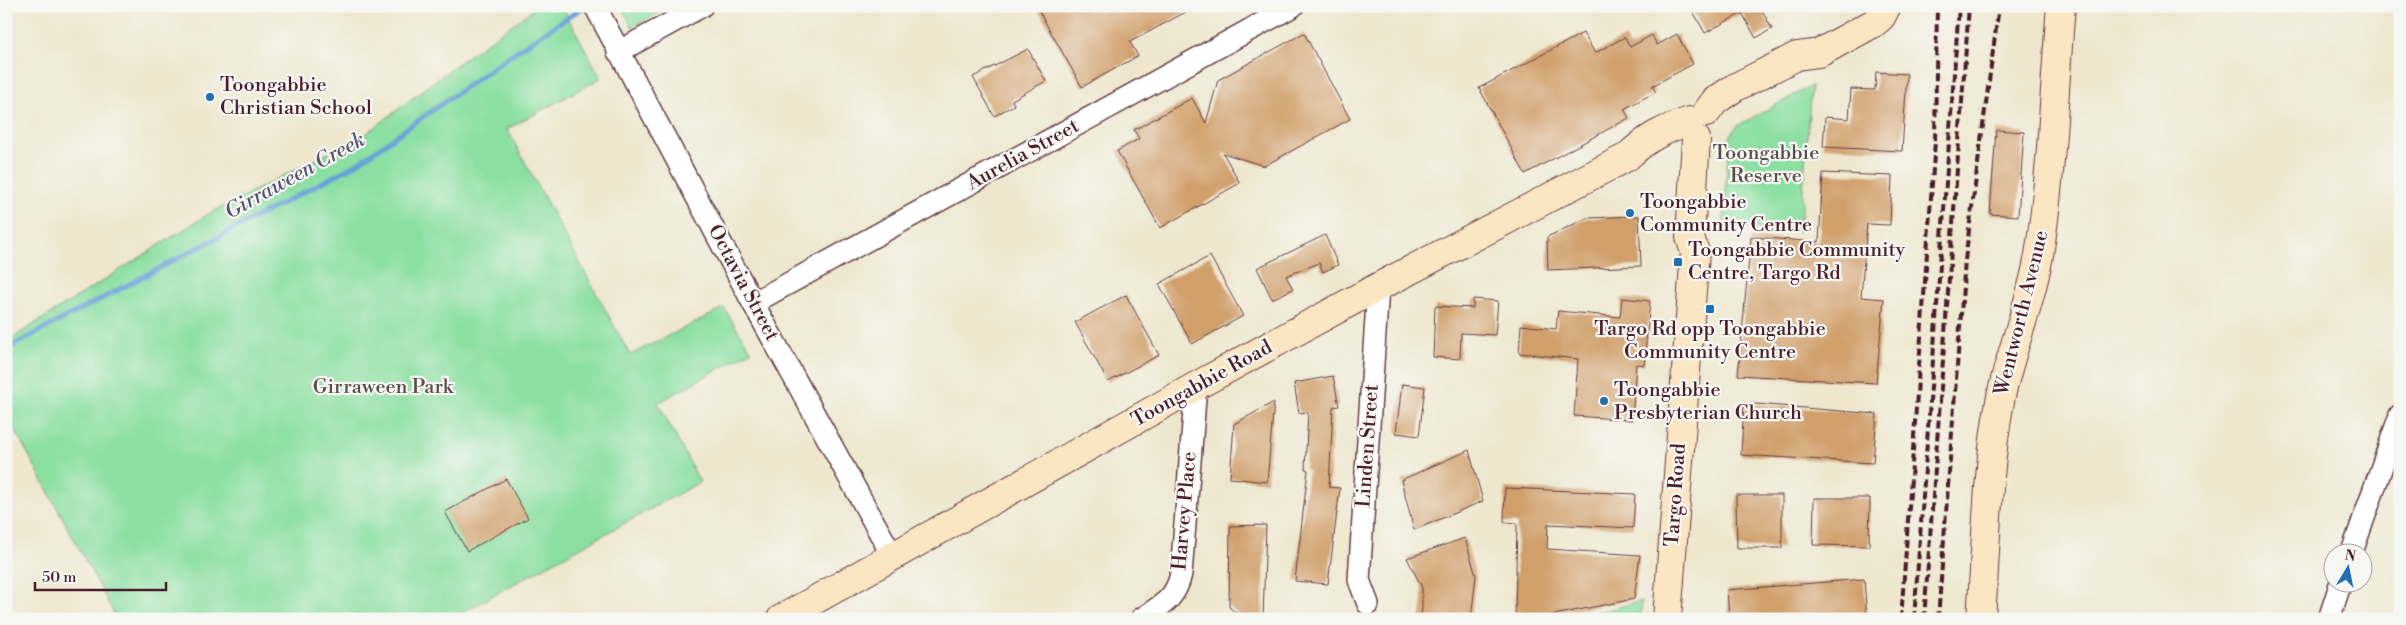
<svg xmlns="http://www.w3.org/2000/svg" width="2406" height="625" font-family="'Libre Bodoni',serif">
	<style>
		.green { fill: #8adfa1; stroke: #6a7f66 }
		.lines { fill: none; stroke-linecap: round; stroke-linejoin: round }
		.stream { stroke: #66a0d6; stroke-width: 5 }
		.building { fill: #d09f6a }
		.street-casing { stroke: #633d43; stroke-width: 24 }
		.secondary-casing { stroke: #633d43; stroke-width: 30 }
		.street { stroke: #fff; stroke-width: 21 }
		.secondary { stroke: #fbe6c4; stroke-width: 28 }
		.rail { stroke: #4a1f2b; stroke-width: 4; stroke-dasharray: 8 4; stroke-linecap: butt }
		.poi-dot { fill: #1f6fb2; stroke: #f6f6f2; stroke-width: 2 }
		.labels { text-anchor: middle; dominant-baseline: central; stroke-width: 4.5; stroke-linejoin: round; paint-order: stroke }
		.poi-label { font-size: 20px; fill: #4a1f2b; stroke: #f6f6f2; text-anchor: start }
		.park-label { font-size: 20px; fill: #5a4f48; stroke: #f6f6f2 }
		.street-label { font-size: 20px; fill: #4a1f2b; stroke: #f6f6f2 }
		.water-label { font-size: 21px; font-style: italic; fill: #55536f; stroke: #f6f6f2 }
	</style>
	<rect width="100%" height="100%" fill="#f6f6f2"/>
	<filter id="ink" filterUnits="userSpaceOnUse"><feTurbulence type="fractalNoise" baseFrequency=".02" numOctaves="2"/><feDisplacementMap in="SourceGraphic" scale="10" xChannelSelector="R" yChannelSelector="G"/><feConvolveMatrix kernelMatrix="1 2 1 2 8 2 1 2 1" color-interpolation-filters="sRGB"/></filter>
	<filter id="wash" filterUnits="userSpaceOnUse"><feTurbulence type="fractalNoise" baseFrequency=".0096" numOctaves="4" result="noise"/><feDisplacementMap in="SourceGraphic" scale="20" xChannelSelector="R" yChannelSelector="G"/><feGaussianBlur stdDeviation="1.12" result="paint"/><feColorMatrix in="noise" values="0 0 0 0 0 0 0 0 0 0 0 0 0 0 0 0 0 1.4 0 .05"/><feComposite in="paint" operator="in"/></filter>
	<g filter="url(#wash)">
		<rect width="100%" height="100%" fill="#eee7ce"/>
		<g class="green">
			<path d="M 538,6 L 562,6 L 601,78 L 507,129 L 630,355 L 724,308 L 751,351 L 658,403 L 700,482 L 450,619 L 117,619 L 6,413 L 6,342 L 210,213 L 366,134 L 461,61 Z"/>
			<path d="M 621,6 L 672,6 L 632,27 Z"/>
			<path d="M 1811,86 L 1800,231 L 1723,226 L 1729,138 L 1737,126 Z"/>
			<path d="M 1642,601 L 1640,619 L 1572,619 Z"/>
		</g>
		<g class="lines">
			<path class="stream" d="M 6,349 L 355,165 L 515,52 L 585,6"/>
		</g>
		<g id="blocks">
			<g class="building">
				<path d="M 1036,6 L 1197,6 L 1130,42 L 1138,56 L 1082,87 Z"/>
				<path d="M 1690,6 L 1760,6 L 1772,29 L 1756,38 L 1742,13 L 1705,33 Z"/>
				<path d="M 1304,33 L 1350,119 L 1264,166 L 1223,153 L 1240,183 L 1160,228 L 1117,151 L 1139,139 L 1134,130 L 1192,98 L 1206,123 L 1218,80 Z"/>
				<path d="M 1583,33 L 1595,53 L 1625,37 L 1630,47 L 1652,35 L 1657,45 L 1677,34 L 1693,64 L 1652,86 L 1656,92 L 1624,109 L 1629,118 L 1525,174 L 1479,88 Z"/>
				<path d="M 1028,49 L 1046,81 L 1012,100 L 1014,105 L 994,116 L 973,77 Z"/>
				<path d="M 1876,72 L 1907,74 L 1902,151 L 1823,147 L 1825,117 L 1849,119 L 1851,89 L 1875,90 Z"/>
				<path d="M 1996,130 L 2024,132 L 2018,216 L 1990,214 Z"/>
				<path d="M 1823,173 L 1892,176 L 1890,225 L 1867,224 L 1861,297 L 1884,299 L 1876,383 L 1738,375 L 1751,237 L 1819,242 Z"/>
				<path d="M 1639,216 L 1641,266 L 1548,270 L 1547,237 L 1587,218 Z"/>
				<path d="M 1325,235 L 1338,265 L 1323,272 L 1319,263 L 1286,276 L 1293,289 L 1272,299 L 1257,268 Z"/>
				<path d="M 1210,256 L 1243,316 L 1192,344 L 1159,284 Z"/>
				<path d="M 1126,295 L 1159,355 L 1108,382 L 1075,322 Z"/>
				<path d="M 1622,298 L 1650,301 L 1644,365 L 1636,364 L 1632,420 L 1574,416 L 1578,359 L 1519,353 L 1521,325 L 1556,329 L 1558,311 L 1620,317 Z"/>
				<path d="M 1473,299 L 1498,301 L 1495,335 L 1461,333 L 1460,359 L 1433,357 L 1435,306 L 1473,308 Z"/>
				<path d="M 1333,376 L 1339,406 L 1333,407 L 1329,487 L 1340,488 L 1328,584 L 1295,581 L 1308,470 L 1305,469 L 1308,412 L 1299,413 L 1294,383 Z"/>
				<path d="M 1402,384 L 1425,387 L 1419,436 L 1396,433 Z"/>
				<path d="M 1274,402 L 1267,482 L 1230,478 L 1234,424 Z"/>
				<path d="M 1744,403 L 1877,414 L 1873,463 L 1741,455 Z"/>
				<path d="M 1469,450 L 1483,501 L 1414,530 L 1401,480 Z"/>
				<path d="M 506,479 L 528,518 L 467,551 L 445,512 Z"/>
				<path d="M 1505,488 L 1635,494 L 1633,528 L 1548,524 L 1547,549 L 1640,555 L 1634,599 L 1533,619 L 1515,619 L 1517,523 L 1504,522 Z"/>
				<path d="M 1736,495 L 1782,495 L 1782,548 L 1737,548 Z"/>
				<path d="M 1814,498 L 1870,498 L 1869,546 L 1813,545 Z"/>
				<path d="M 1266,525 L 1263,619 L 1244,619 L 1229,607 L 1230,526 Z"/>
				<path d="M 1465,538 L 1476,576 L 1471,619 L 1420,619 L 1422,608 L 1422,588 L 1407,558 Z"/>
				<path d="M 1864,579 L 1867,619 L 1729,619 L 1727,590 Z"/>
			</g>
		</g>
	</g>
	<g filter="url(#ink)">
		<use href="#blocks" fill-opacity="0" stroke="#633d43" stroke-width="1"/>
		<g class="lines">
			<defs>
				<g id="street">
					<path d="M 595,6 L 753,303 L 893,557"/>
					<path d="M 618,52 L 702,6"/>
					<path d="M 753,303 L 1293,6"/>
					<path d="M 2352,552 L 2400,415"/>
					<path d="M 1368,604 L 1359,580 L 1378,287"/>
					<path d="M 1141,619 C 1162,605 1175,600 1181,574 L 1196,386"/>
					<path d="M 2329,619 L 2341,582"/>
				</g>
				<g id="secondary">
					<path d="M 1706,113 L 1715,101 L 1734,88 L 1797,56 L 1819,53 L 1874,23 L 1881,17 L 1887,6"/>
					<path d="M 781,619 L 1196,386 L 1378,287 L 1627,157 C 1647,138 1664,129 1690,121"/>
					<path d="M 1667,619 L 1695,252 L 1690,237 L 1696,139"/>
					<path d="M 1981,619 C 1986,548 1987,470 2000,401 C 2010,351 2031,304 2039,255 C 2052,173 2054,89 2061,6"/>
				</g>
			</defs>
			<use href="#street" class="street-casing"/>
			<use href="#secondary" class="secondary-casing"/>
			<use href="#street" class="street"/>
			<use href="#secondary" class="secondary"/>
			<g class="rail">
				<path d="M 1901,619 L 1935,141 L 1937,6"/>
				<path d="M 1914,619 L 1959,6"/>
				<path d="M 1924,619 L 1969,6"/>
				<path d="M 1938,619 L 1965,260 L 1999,6"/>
			</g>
		</g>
	</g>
	<g class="poi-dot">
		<circle cx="210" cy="97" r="5"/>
		<circle cx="1630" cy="213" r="5"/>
		<rect x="1673" y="257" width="10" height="10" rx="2.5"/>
		<rect x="1705" y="304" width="10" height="10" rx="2.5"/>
		<circle cx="1604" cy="401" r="5"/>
	</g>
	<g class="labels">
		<g class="poi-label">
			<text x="220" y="85">Toongabbie<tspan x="220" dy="23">Christian School</tspan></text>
			<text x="1640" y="202">Toongabbie<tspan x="1640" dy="23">Community Centre</tspan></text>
			<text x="1688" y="250">Toongabbie Community<tspan x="1688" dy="23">Centre, Targo Rd</tspan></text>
			<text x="1710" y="329" text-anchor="middle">Targo Rd opp Toongabbie<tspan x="1710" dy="23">Community Centre</tspan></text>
			<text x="1614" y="390">Toongabbie<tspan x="1614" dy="23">Presbyterian Church</tspan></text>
		</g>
		<g class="park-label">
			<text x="1766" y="153">Toongabbie<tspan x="1766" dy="23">Reserve</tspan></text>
			<text x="383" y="387">Girraween Park</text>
		</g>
		<g class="street-label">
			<text transform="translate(1023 155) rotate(-29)">Aurelia Street</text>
			<text transform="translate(743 283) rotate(62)">Octavia Street</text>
			<text transform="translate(2022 313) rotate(-76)">Wentworth Avenue</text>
			<text transform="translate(1202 384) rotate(-29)">Toongabbie Road</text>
			<text transform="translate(1368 446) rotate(-86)">Linden Street</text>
			<text transform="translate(1676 495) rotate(-86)">Targo Road</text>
			<text transform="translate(1185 511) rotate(-85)">Harvey Place</text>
		</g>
		<g class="water-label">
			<text transform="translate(295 176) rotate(-29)">Girraween Creek</text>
		</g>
	</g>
	<rect width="2406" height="625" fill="none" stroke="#f6f6f2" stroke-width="25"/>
	<g transform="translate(2348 568) rotate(10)"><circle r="24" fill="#f6f6f2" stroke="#b1a0a2"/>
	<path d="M0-4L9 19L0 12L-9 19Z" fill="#1f6fb2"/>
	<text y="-8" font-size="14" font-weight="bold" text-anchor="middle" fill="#4a1f2b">N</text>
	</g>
	<path d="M35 582v8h131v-8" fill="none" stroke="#4a1f2b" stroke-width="2.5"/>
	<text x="42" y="582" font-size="15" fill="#4a1f2b" stroke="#f6f6f2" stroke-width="4" paint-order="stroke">50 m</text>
</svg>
